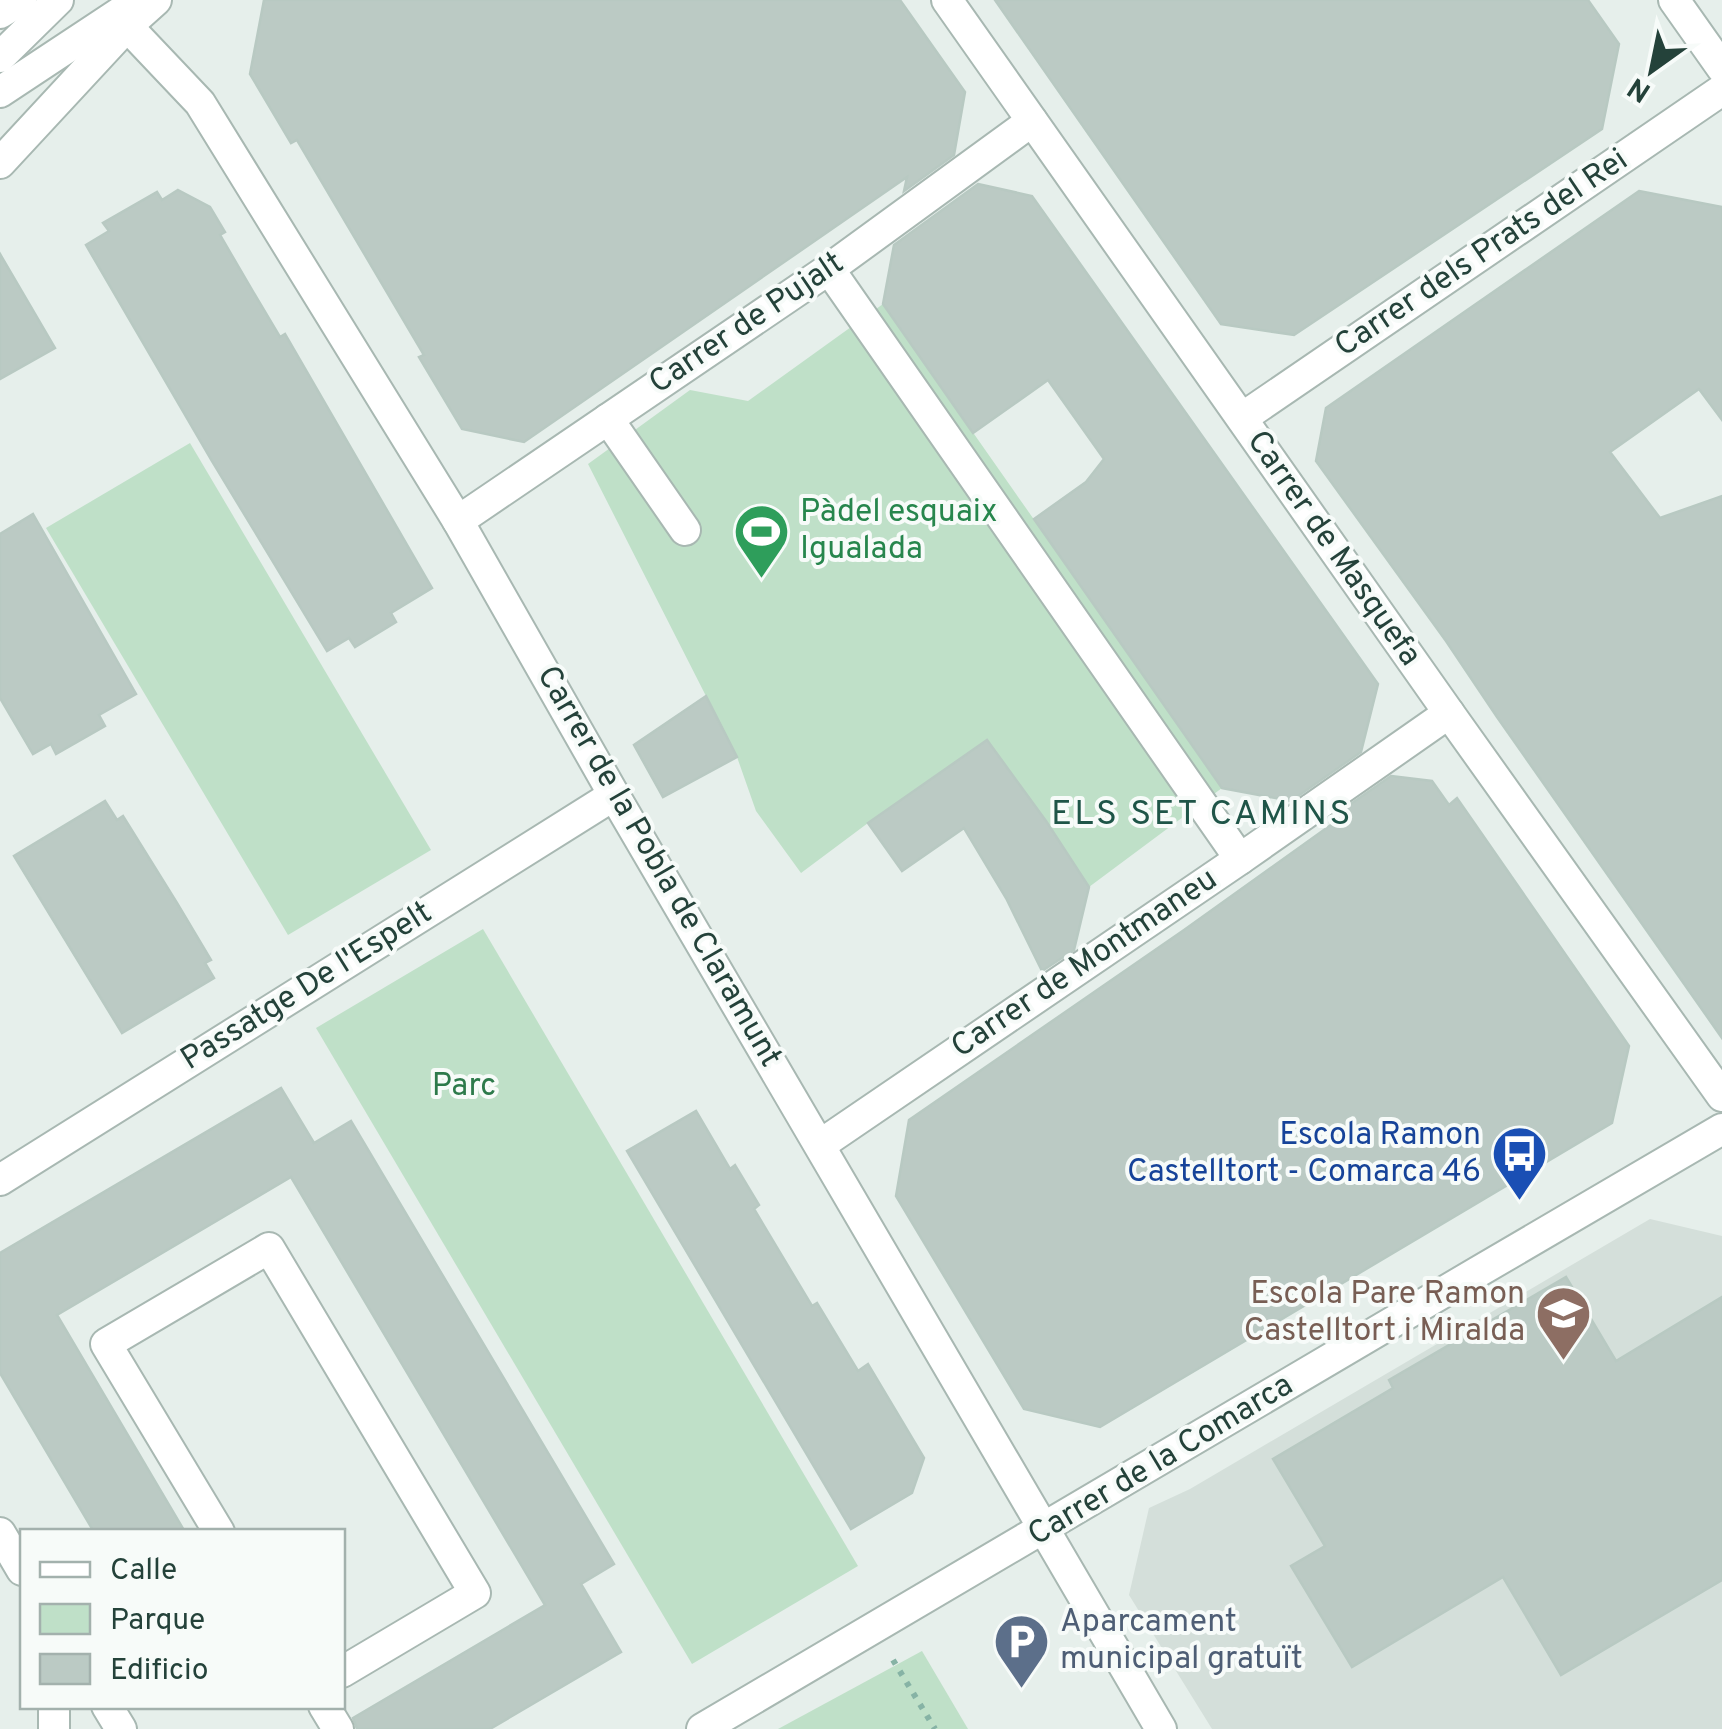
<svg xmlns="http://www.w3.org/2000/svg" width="1722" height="1729" font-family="Overpass,sans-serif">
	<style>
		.built { fill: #d4dfda }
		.green { fill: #bfe0c8 }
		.building { fill: #bbcac4; stroke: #b8c9c2; stroke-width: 2.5 }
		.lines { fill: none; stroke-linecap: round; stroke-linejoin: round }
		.minor-casing { stroke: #a8b8b2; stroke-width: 34 }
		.path { stroke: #86b3a5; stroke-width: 6; stroke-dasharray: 5 8; stroke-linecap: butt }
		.minor { stroke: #fff; stroke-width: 30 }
		.labels { text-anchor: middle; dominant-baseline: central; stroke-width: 8; stroke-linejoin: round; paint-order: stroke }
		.street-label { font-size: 32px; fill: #24423a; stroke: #f7fbf9 }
		.leisure-label { font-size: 32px; fill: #27864d; stroke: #f7fbf9; text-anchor: start }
		.park-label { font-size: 32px; fill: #2d7a4b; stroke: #f7fbf9 }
		.transit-label { font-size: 32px; fill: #164399; stroke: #f7fbf9; text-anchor: end }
		.education-label { font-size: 32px; fill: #785e54; stroke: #f7fbf9; text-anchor: end }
		.service-label { font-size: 32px; fill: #4e5e75; stroke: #f7fbf9; text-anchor: start }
		.neighbourhood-label { font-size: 35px; letter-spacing: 2.5px; fill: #1f5548; stroke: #f7fbf9 }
	</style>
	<rect width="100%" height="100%" fill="#e6efeb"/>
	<path class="built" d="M 1650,1219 L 1722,1236 L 1722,1729 L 1212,1729 L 1129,1595 L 1149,1508 L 1190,1489 Z"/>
	<g class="green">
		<path d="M 883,304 L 1222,788 L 1089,887 L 1031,800 L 868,823 L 801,873 L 756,811 L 737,757 L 588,464 L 690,390 L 748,401 Z"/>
		<path d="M 190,443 L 431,850 L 288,935 L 46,528 Z"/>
		<path d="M 483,929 L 858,1566 L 692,1664 L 316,1028 Z"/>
		<path d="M 922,1651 L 968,1729 L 778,1729 Z"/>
	</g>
	<g class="building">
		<path d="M 264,0 L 900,0 L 965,92 L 954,155 L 904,191 L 907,177 L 524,442 L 462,429 L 419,357 L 424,355 L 297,140 L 291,143 L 250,74 Z"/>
		<path d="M 995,0 L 1588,0 L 1619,44 L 1602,129 L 1294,335 L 1221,324 Z"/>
		<path d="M 978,184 L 1032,196 L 1378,684 L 1361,752 L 1291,801 L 1222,788 L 1034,519 L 1086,482 L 1104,459 L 1048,380 L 973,433 L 883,304 L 894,245 Z"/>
		<path d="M 178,190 L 210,207 L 225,232 L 220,235 L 255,295 L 280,337 L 285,334 L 432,588 L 391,613 L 396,622 L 355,647 L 349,638 L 327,651 L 212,461 L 86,245 L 109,231 L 103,223 L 157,192 L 162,200 Z"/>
		<path d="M 1639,191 L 1722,207 L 1722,420 L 1699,389 L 1610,452 L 1660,518 L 1722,496 L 1722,1038 L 1497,717 L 1446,641 L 1316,461 L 1326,408 Z"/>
		<path d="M 0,254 L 55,348 L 0,379 Z"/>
		<path d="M 33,514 L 136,694 L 99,715 L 105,726 L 56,754 L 51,744 L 33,754 L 0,698 L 0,534 Z"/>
		<path d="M 706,696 L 737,757 L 663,797 L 634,745 Z"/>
		<path d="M 987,740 L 1046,821 L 1089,887 L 1074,950 L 1042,971 L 1006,898 L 964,828 L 902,871 L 868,823 Z"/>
		<path d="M 1391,776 L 1432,781 L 1449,805 L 1457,798 L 1629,1046 L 1612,1123 L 1100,1427 L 1024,1409 L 896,1196 L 909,1120 L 1184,930 L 1349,812 L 1342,810 Z"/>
		<path d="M 105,801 L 117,820 L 123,816 L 177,903 L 211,960 L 205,963 L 214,978 L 122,1033 L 14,856 Z"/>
		<path d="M 281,1088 L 314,1143 L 351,1121 L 614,1564 L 581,1584 L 621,1652 L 490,1729 L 357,1729 L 353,1718 L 545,1605 L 291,1177 L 57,1315 L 185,1532 L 94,1532 L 0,1373 L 0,1253 Z"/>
		<path d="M 696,1111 L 730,1169 L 735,1165 L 759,1205 L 754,1209 L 812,1306 L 817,1303 L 858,1371 L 868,1364 L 924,1458 L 912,1493 L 851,1529 L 627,1151 Z"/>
		<path d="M 1566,1277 L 1616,1361 L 1722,1297 L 1722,1580 L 1561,1675 L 1503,1577 L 1352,1667 L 1291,1566 L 1325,1546 L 1273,1459 L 1393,1388 L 1389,1380 Z"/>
	</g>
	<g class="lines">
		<defs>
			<g id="minor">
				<path d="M 947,0 L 1449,713 L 1722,1096"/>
				<path d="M 1674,0 L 1722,68"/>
				<path d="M 0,13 L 21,0"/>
				<path d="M 127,26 L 200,103 L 458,521 L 614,795 L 1161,1729"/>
				<path d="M 0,57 L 58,0"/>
				<path d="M 0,92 L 127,8"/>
				<path d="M 0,163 L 127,26 L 156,0"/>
				<path d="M 829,269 L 1240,859"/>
				<path d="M 1242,418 L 1722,90"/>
				<path d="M 608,419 L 685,530"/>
				<path d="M 458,521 L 829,269 L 1032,121"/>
				<path d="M 820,1145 L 1240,859 L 1449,713"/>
				<path d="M 0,1180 L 614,795"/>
				<path d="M 219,1532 L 106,1344 L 269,1248 L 475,1593 L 342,1672"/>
				<path d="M 0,1533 L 22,1570"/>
				<path d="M 107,1706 L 121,1729"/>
				<path d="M 324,1706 L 338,1729"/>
				<path d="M 54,1729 L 54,1706"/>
				<path d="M 702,1729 C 1044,1531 1381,1327 1722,1129"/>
			</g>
		</defs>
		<use href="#minor" class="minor-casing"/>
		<path class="path" d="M 893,1660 L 935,1729"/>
		<use href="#minor" class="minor"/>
	</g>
	<defs>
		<symbol id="stadium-pin" viewBox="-11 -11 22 30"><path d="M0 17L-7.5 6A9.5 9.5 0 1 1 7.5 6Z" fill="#2e9e5b" stroke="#f7fbf9"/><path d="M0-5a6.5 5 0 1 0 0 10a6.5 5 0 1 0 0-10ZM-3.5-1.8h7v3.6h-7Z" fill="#fff"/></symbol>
		<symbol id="bus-pin" viewBox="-11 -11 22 30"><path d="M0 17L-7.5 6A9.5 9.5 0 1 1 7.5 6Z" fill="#1a4fb4" stroke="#f7fbf9"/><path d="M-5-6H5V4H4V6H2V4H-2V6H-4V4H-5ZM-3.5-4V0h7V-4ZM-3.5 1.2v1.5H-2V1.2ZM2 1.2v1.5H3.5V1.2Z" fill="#fff"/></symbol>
		<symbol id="school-pin" viewBox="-11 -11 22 30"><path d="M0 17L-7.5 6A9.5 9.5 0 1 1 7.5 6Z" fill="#8d6e63" stroke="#f7fbf9"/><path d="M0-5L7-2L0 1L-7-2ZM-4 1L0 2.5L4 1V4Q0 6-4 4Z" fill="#fff"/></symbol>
		<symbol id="parking-pin" viewBox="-11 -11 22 30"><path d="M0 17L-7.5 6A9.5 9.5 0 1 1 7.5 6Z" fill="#5c6f8a" stroke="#f7fbf9"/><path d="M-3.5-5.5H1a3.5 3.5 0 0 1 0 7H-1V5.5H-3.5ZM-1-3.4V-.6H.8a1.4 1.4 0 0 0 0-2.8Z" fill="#fff"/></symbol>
	</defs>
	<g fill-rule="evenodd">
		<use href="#stadium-pin" x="730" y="500" width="63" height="86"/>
		<use href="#bus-pin" x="1488" y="1122" width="63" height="86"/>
		<use href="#school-pin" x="1532" y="1282" width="63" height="86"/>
		<use href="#parking-pin" x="990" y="1610" width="63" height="86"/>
	</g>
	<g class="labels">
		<g class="street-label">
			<text transform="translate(1482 254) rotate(-34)">Carrer dels Prats del Rei</text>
			<text transform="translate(747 324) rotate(-34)">Carrer de Pujalt</text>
			<text transform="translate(1333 549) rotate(55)">Carrer de Masquefa</text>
			<text transform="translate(658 867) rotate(60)">Carrer de la Pobla de Claramunt</text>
			<text transform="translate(1085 964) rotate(-34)">Carrer de Montmaneu</text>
			<text transform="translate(307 987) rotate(-32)">Passatge De l'Espelt</text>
			<text transform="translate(1161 1461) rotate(-31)">Carrer de la Comarca</text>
		</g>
		<g class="leisure-label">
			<text x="800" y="513">Pàdel esquaix<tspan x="800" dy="37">Igualada</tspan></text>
		</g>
		<g class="park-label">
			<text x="464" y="1087">Parc</text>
		</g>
		<g class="transit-label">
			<text x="1481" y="1136">Escola Ramon<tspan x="1481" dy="37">Castelltort - Comarca 46</tspan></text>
		</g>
		<g class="education-label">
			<text x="1525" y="1295">Escola Pare Ramon<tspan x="1525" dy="37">Castelltort i Miralda</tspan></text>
		</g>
		<g class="service-label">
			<text x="1060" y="1623">Aparcament<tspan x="1060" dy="37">municipal gratuït</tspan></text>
		</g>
		<g class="neighbourhood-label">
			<text x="1202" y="815">ELS SET CAMINS</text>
		</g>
	</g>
	<rect x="20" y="1529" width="325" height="180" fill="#f7fbf9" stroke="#a3b1ad" stroke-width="2.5"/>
	<rect x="40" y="1562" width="50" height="15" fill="#ffffff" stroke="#a3b1ad" stroke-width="2.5"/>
	<text x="110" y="1579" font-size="30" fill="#24423a">Calle</text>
	<rect x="40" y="1604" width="50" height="30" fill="#bfe0c8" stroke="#a3b1ad" stroke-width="2.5"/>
	<text x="110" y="1629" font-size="30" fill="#24423a">Parque</text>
	<rect x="40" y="1654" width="50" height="30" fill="#bbcac4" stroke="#a3b1ad" stroke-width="2.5"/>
	<text x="110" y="1679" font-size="30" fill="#24423a">Edificio</text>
	<g transform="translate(1652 70) rotate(213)" stroke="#f7fbf9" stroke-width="8" paint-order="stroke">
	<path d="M0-8L18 38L0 25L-18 38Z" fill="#24423a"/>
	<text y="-15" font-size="28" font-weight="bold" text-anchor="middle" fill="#24423a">N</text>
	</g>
</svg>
